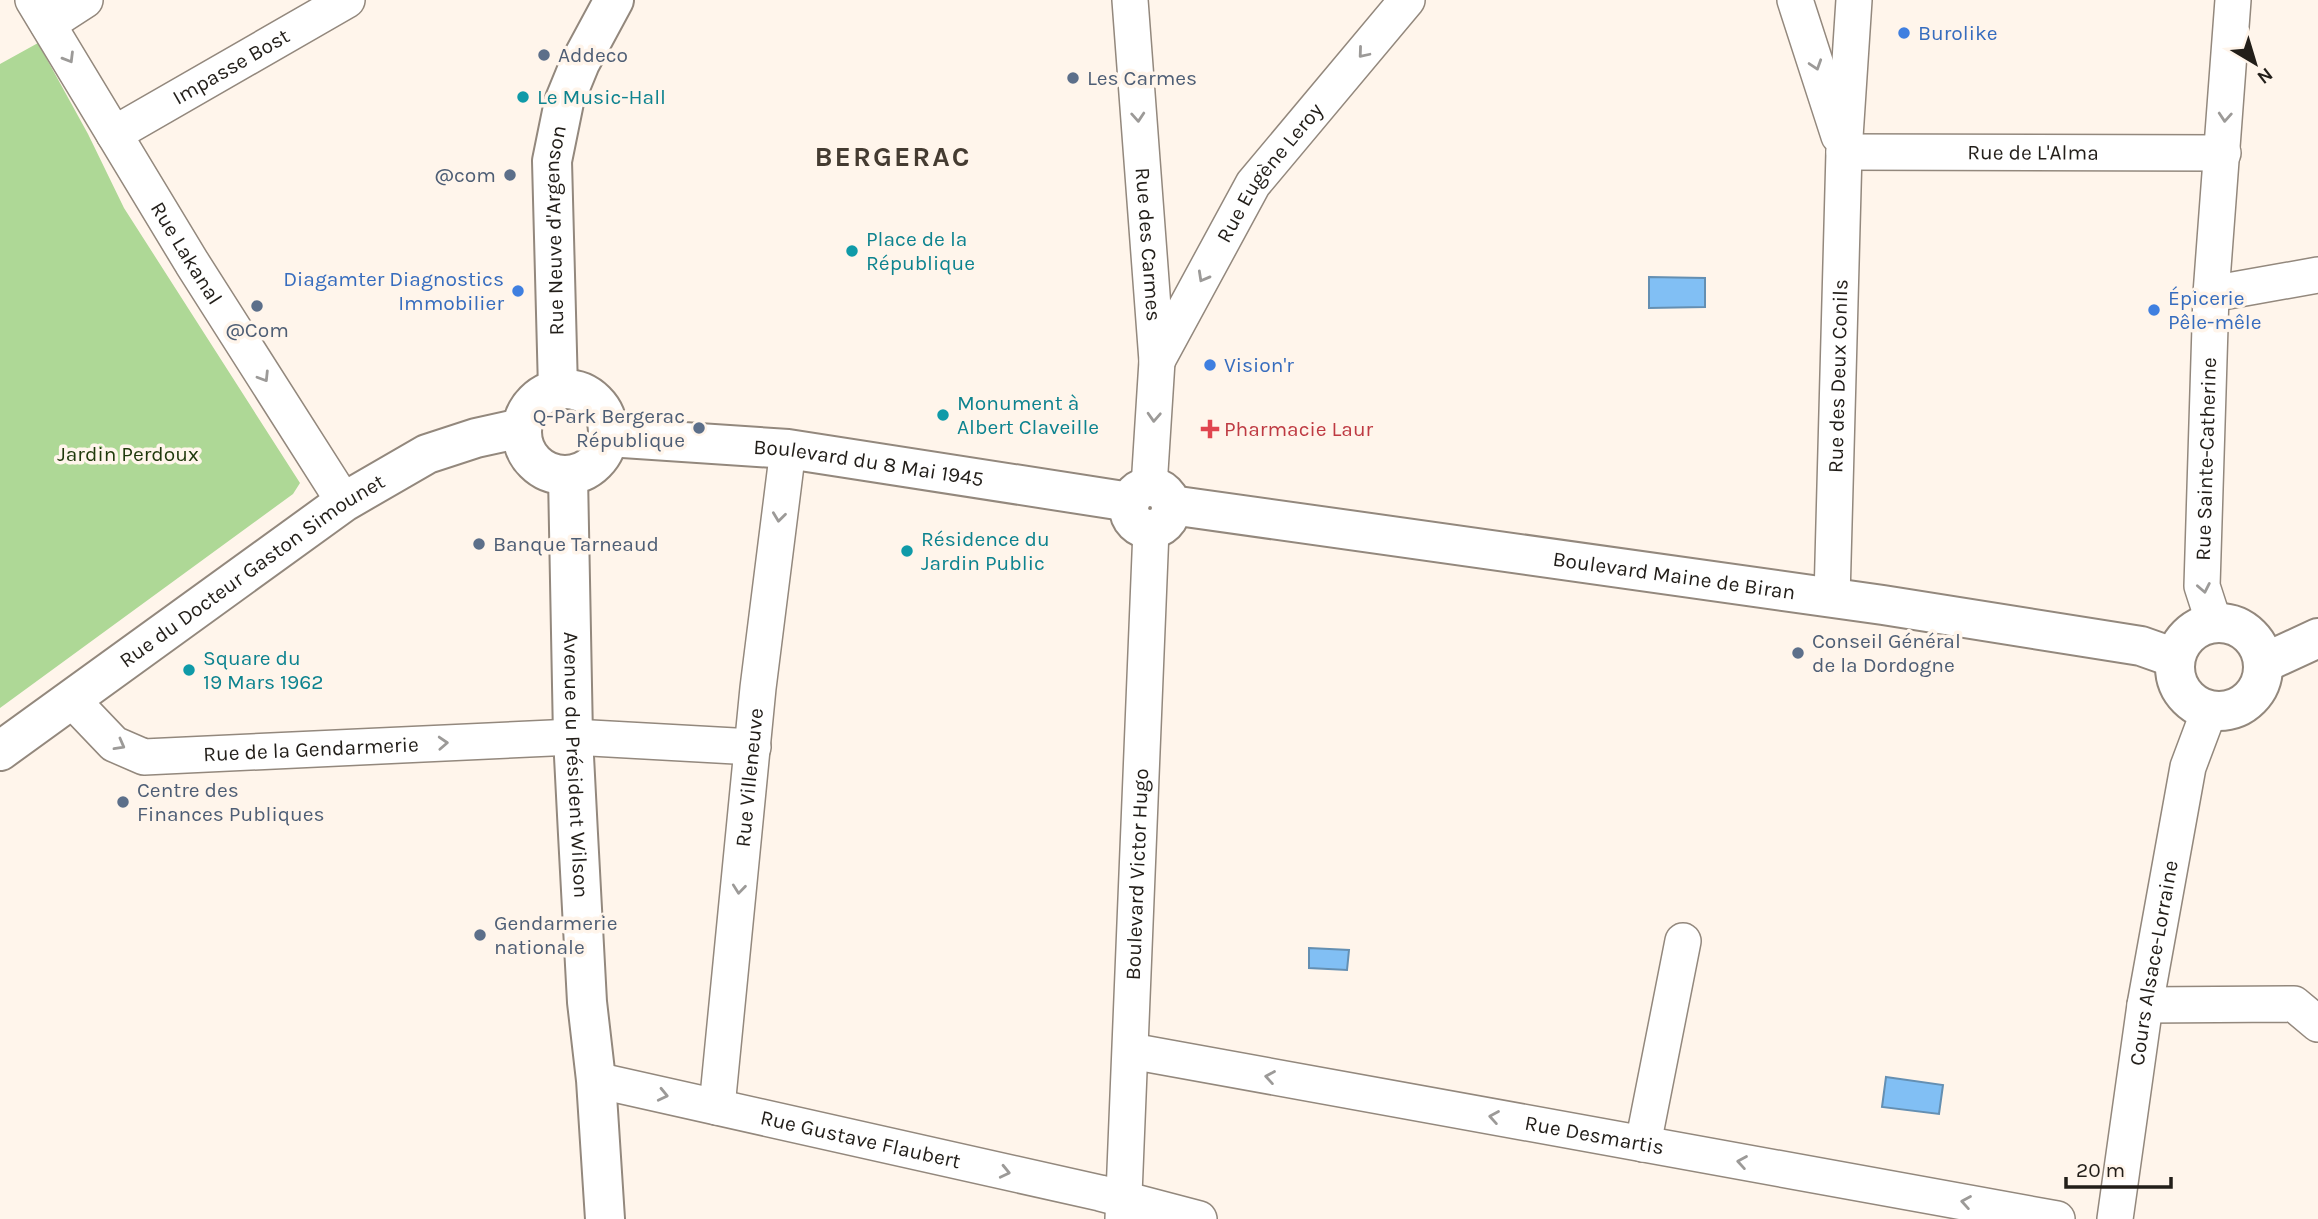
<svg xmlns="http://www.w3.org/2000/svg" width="2318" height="1219" font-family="Karla,sans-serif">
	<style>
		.green { fill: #aed896 }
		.water { fill: #81bff4; stroke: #648fb2; stroke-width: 2 }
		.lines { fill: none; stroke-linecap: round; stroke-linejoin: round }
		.street-casing { stroke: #93887d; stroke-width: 38 }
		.secondary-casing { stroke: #93887d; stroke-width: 42 }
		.street { stroke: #fff; stroke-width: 35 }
		.secondary { stroke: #fff; stroke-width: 38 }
		.oneway { stroke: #9c9a98 }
		.shop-dot { fill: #3f7fe0; stroke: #fff5eb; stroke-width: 2.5 }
		.service-dot { fill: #5c6f8a; stroke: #fff5eb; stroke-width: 2.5 }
		.culture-dot { fill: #0f9aa8; stroke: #fff5eb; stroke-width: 2.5 }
		.health-dot { fill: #e0444e; stroke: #fff5eb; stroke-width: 2.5 }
		.labels { text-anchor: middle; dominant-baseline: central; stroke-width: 7; stroke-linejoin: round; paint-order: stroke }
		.shop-label { font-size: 21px; fill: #366cbe; stroke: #fff5eb; text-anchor: start }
		.service-label { font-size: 21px; fill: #4e5e75; stroke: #fff5eb; text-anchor: start }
		.street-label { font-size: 21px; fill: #221e19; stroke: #fff5eb }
		.culture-label { font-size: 21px; fill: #0d838f; stroke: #fff5eb; text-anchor: start }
		.health-label { font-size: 21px; fill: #be3a42; stroke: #fff5eb; text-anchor: start }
		.park-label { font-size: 21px; fill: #1e380a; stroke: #fff5eb }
		.district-label { font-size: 28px; font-weight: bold; letter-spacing: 2px; fill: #443b31; stroke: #fff5eb }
	</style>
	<rect width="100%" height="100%" fill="#fff5eb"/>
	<path class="green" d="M 38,43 L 88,134 L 124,208 L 300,483 L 293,494 L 0,708 L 0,64 Z"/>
	<g class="water">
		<path d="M 1649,277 L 1705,278 L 1705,307 L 1649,308 Z"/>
		<path d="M 1309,948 L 1349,950 L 1347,970 L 1309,968 Z"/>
		<path d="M 1886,1077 L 1943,1085 L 1939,1114 L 1882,1107 Z"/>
	</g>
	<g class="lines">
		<defs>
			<g id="street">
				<path id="s1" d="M 33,0 L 192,263 L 344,502"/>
				<path id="s2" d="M 1130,0 L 1157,361 L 1149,487"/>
				<path d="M 1795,0 L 1839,136"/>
				<path d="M 48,24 L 85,0"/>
				<path id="s3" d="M 114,134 L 347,0"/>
				<path id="s4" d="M 1844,152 L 2223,153"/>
				<path d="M 2211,294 L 2318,275"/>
				<path id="s5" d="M 1157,361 L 1253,184 L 1407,0"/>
				<path id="s6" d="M 1832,598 L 1844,152 L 1854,0"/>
				<path id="s7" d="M 2214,623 L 2202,586 L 2211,294 L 2233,0"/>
				<path id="s8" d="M 71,699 L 114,744 L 144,757 L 573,737 L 753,747"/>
				<path d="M 2145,1005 L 2294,1004 L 2318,1024"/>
				<path id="s9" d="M 1131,1051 L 2057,1219"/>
				<path id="s10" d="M 596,1080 L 1100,1193 L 1199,1219"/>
				<path id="s11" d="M 717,1107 L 758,688 L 788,449"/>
				<path d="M 1643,1144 L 1683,941"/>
				<path id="s12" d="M 1123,1219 L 1151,530"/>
				<path id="s13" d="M 2115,1219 L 2145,1005 L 2188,767 L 2209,711"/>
			</g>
			<g id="secondary">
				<circle cx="565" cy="432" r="43"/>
				<path id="s14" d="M 558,389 L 552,161 L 564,102 L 580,63 L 614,0"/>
				<path id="s15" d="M 608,437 L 788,449 L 1130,502"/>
				<path id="s16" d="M 568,476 L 573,737 L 578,834 L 587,1002 L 596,1080 L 605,1219"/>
				<circle cx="1150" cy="508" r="21"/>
				<path id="s17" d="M 1171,505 L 1883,605 L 2141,646 L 2175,658"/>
				<circle cx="2219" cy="667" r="44"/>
				<path d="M 2264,663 L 2318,638"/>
				<path id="s18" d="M 0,751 L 344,502 L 427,454 L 476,438 L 521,428"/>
			</g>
		</defs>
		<use href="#street" class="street-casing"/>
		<use href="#secondary" class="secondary-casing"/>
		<use href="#street" class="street"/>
		<use href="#secondary" class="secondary"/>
	</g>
	<defs><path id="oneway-chevron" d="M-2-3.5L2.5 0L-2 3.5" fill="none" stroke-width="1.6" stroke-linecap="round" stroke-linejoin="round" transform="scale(1.75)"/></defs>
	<g class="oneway">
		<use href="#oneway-chevron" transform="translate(1363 53) rotate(130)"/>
		<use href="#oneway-chevron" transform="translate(69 58) rotate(59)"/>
		<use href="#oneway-chevron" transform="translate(1816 65) rotate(72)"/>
		<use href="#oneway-chevron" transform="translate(1138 117) rotate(86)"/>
		<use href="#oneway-chevron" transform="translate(2225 117) rotate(94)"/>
		<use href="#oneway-chevron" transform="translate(1203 277) rotate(119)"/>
		<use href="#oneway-chevron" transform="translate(264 377) rotate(58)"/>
		<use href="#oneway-chevron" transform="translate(1154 417) rotate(93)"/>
		<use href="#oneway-chevron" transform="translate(779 517) rotate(97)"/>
		<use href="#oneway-chevron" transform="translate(2204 588) rotate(79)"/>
		<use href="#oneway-chevron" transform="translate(443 743) rotate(-3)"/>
		<use href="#oneway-chevron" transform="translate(120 745) rotate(29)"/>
		<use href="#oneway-chevron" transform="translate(739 889) rotate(96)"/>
		<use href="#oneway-chevron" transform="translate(1270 1077) rotate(-170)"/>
		<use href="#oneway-chevron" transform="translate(663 1095) rotate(13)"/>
		<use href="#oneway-chevron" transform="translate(1494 1117) rotate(-170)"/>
		<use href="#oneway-chevron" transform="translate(1742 1162) rotate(-170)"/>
		<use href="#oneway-chevron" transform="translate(1005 1172) rotate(13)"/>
		<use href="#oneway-chevron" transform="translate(1966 1202) rotate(-170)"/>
	</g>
	<g class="shop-dot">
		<circle cx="1904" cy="33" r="7"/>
		<circle cx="518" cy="291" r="7"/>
		<circle cx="2154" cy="310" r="7"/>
		<circle cx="1210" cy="365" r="7"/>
	</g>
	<g class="service-dot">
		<circle cx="544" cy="55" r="7"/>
		<circle cx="1073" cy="78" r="7"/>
		<circle cx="510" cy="175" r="7"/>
		<circle cx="257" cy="306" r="7"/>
		<circle cx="699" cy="428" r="7"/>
		<circle cx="479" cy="544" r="7"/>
		<circle cx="1798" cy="653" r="7"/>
		<circle cx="123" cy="802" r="7"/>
		<circle cx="480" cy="935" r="7"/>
	</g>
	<g class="culture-dot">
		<circle cx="523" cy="97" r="7"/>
		<circle cx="852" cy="251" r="7"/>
		<circle cx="943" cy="415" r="7"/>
		<circle cx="907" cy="551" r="7"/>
		<circle cx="189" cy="670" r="7"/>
	</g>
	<path class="health-dot" d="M1206.5 418.5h7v7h7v7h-7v7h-7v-7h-7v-7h7z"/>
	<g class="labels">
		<g class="shop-label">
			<text x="1918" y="33">Burolike</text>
			<text x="504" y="279" text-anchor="end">Diagamter Diagnostics<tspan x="504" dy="24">Immobilier</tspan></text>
			<text x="2168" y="298">Épicerie<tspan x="2168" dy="24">Pêle-mêle</tspan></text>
			<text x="1224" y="365">Vision'r</text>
		</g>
		<g class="service-label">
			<text x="558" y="55">Addeco</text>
			<text x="1087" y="78">Les Carmes</text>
			<text x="496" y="175" text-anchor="end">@com</text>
			<text x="257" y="330" text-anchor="middle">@Com</text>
			<text x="685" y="416" text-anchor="end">Q-Park Bergerac<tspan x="685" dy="24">République</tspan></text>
			<text x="493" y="544">Banque Tarneaud</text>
			<text x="1812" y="641">Conseil Général<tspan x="1812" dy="24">de la Dordogne</tspan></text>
			<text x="137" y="790">Centre des<tspan x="137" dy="24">Finances Publiques</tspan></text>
			<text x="494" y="923">Gendarmerie<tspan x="494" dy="24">nationale</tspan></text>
		</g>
		<g class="street-label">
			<text stroke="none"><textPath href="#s3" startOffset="135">Impasse Bost</textPath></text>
			<text stroke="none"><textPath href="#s4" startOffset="189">Rue de L'Alma</textPath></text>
			<text stroke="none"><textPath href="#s5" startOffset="220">Rue Eugène Leroy</textPath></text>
			<text stroke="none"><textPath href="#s14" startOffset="159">Rue Neuve d'Argenson</textPath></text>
			<text stroke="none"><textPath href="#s2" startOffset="245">Rue des Carmes</textPath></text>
			<text stroke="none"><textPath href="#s1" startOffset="296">Rue Lakanal</textPath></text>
			<text stroke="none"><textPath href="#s6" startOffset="222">Rue des Deux Conils</textPath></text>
			<text stroke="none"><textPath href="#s7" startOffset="166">Rue Sainte-Catherine</textPath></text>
			<text stroke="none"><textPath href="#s15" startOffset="262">Boulevard du 8 Mai 1945</textPath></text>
			<text stroke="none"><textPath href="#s18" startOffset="310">Rue du Docteur Gaston Simounet</textPath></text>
			<text stroke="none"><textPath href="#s17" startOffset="508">Boulevard Maine de Biran</textPath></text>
			<text stroke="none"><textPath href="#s8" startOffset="262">Rue de la Gendarmerie</textPath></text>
			<text stroke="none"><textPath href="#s16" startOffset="289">Avenue du Président Wilson</textPath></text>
			<text stroke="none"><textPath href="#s11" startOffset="331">Rue Villeneuve</textPath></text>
			<text stroke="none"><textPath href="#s12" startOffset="345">Boulevard Victor Hugo</textPath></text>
			<text stroke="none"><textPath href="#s13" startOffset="259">Cours Alsace-Lorraine</textPath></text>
			<text stroke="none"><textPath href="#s9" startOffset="471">Rue Desmartis</textPath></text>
			<text stroke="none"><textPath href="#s10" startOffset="271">Rue Gustave Flaubert</textPath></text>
		</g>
		<g class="culture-label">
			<text x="537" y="97">Le Music-Hall</text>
			<text x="866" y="239">Place de la<tspan x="866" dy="24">République</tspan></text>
			<text x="957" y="403">Monument à<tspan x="957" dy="24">Albert Claveille</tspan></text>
			<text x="921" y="539">Résidence du<tspan x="921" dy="24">Jardin Public</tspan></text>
			<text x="203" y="658">Square du<tspan x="203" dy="24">19 Mars 1962</tspan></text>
		</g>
		<g class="health-label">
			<text x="1224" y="429">Pharmacie Laur</text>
		</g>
		<g class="park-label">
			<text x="128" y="454">Jardin Perdoux</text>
		</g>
		<g class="district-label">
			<text x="893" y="156">BERGERAC</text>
		</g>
	</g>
	<g transform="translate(2255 63) rotate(142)" stroke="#fff5eb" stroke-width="5" paint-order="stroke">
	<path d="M0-5L12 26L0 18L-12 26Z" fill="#221e19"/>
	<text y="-10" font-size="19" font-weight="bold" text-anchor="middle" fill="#221e19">N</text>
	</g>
	<path d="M2066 1177v10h105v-10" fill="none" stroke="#221e19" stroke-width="3.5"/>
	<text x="2076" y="1177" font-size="21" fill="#221e19" stroke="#fff5eb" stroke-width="5" paint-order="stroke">20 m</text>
</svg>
